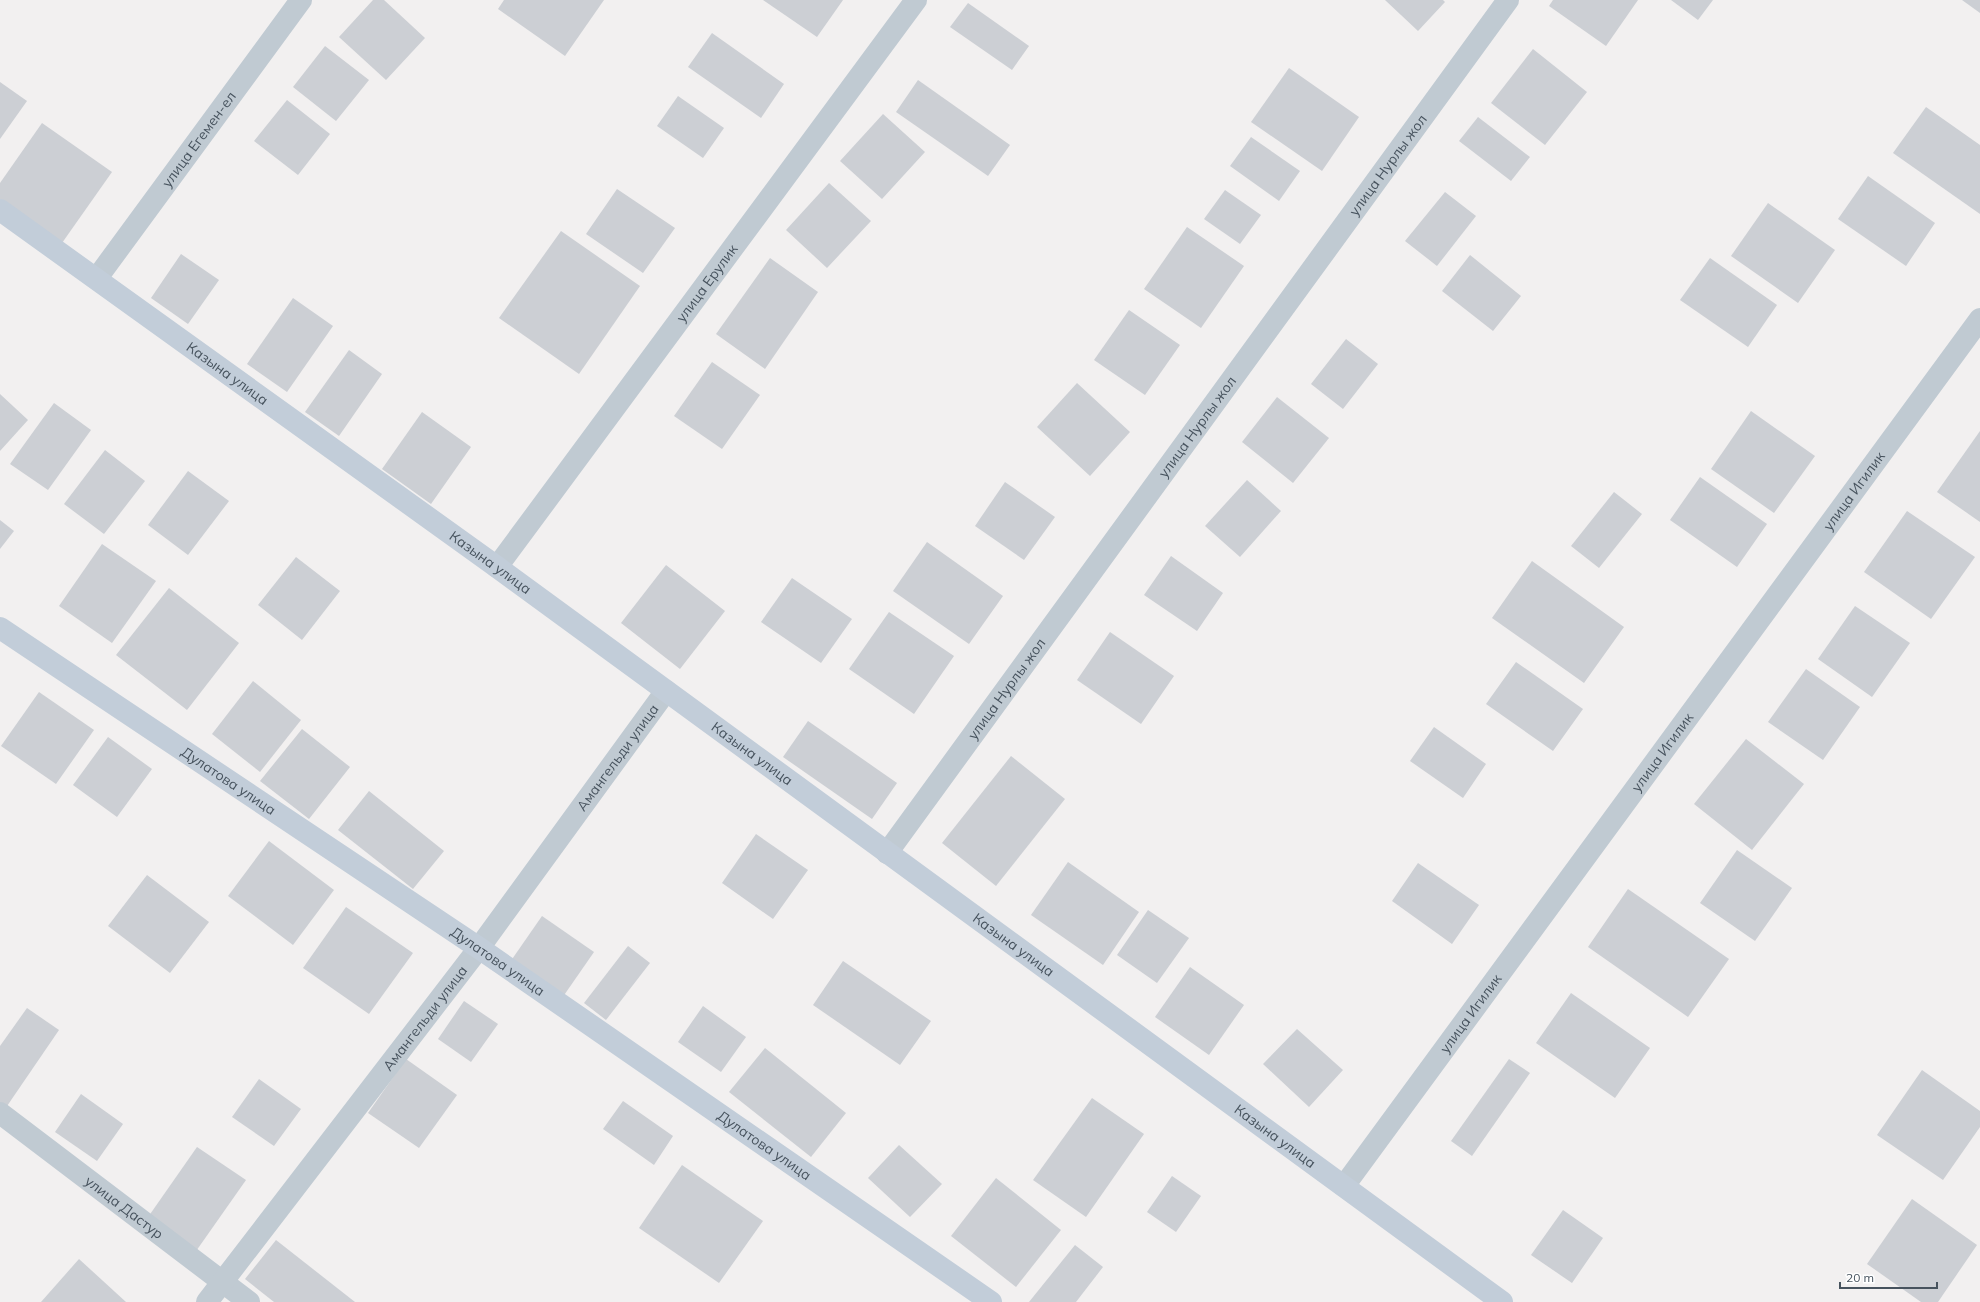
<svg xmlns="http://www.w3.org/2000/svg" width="1980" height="1302" font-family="Mulish,sans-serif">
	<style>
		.building { fill: #cccfd4 }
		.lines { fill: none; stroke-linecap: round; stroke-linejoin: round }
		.street { stroke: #c0cad2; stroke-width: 22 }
		.secondary { stroke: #c2cdd9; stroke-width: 22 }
		.labels { text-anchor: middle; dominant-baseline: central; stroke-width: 3.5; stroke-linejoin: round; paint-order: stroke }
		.street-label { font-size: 14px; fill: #47535e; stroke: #fff }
	</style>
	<rect width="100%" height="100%" fill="#f2f0f0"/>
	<g class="building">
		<path d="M 373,0 L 384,0 L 425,38 L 386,80 L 339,37 Z"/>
		<path d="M 504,0 L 604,0 L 565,56 L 498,9 Z"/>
		<path d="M 763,0 L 843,0 L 817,37 Z"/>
		<path d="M 1385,0 L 1443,0 L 1445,2 L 1418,31 Z"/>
		<path d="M 1553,0 L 1638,0 L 1606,46 L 1549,6 Z"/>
		<path d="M 1671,0 L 1713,0 L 1698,20 Z"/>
		<path d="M 1962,0 L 1980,0 L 1980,13 Z"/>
		<path d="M 968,3 L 1029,46 L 1012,70 L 950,27 Z"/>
		<path d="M 712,33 L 784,84 L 761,118 L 688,67 Z"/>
		<path d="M 325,46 L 369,80 L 336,121 L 293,87 Z"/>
		<path d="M 1533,49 L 1587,92 L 1545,145 L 1491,103 Z"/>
		<path d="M 1289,68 L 1359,117 L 1322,171 L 1251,122 Z"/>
		<path d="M 918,80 L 1010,145 L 988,176 L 896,112 Z"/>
		<path d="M 0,82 L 27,101 L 0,139 Z"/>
		<path d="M 678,96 L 724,128 L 703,158 L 657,126 Z"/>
		<path d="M 287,100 L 330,134 L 298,175 L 254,141 Z"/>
		<path d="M 1926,107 L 1980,145 L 1980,214 L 1893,153 Z"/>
		<path d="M 883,114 L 925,152 L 882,199 L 840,161 Z"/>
		<path d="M 1478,117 L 1530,157 L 1511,181 L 1459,141 Z"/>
		<path d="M 42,123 L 112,172 L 62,243 L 0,199 L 0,183 Z"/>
		<path d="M 1251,137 L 1300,171 L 1279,201 L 1230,166 Z"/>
		<path d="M 1868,176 L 1935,223 L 1906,266 L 1838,219 Z"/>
		<path d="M 829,183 L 871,221 L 827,268 L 786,230 Z"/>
		<path d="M 617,189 L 675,228 L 643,273 L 586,234 Z"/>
		<path d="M 1225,190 L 1261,215 L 1240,244 L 1204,219 Z"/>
		<path d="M 1445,192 L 1476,216 L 1437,266 L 1405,241 Z"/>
		<path d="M 1768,203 L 1835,250 L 1798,303 L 1731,256 Z"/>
		<path d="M 1187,227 L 1244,266 L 1201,328 L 1144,289 Z"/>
		<path d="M 561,231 L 640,286 L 579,374 L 499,318 Z"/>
		<path d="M 181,254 L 219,280 L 188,324 L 151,298 Z"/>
		<path d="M 1470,255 L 1521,296 L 1493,331 L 1442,291 Z"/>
		<path d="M 770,258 L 818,292 L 765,369 L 716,334 Z"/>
		<path d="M 1710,258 L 1777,305 L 1748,347 L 1680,300 Z"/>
		<path d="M 293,298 L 333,326 L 287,392 L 247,364 Z"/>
		<path d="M 1129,310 L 1180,345 L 1145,395 L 1094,360 Z"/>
		<path d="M 1346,339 L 1378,364 L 1343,409 L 1311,384 Z"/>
		<path d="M 349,350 L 382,374 L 339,436 L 305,412 Z"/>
		<path d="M 712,362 L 760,395 L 722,449 L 674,416 Z"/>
		<path d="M 1077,383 L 1130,432 L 1090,476 L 1037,427 Z"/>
		<path d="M 0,394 L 28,420 L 0,451 Z"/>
		<path d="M 1277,397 L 1329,438 L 1293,483 L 1242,442 Z"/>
		<path d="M 54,403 L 91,430 L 48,490 L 10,464 Z"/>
		<path d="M 1751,411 L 1815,456 L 1774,513 L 1711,469 Z"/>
		<path d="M 422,412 L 471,447 L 431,504 L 382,469 Z"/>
		<path d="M 1980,431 L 1980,522 L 1937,492 Z"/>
		<path d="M 105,450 L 145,481 L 104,534 L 64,504 Z"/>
		<path d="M 188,471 L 229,501 L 188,555 L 148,525 Z"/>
		<path d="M 1700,477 L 1767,524 L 1737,567 L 1670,520 Z"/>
		<path d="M 1247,480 L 1281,511 L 1240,557 L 1205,526 Z"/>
		<path d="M 1005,482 L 1055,517 L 1024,560 L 975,526 Z"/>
		<path d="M 1614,492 L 1642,514 L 1599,568 L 1571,546 Z"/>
		<path d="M 1907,511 L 1975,557 L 1931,619 L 1864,572 Z"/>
		<path d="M 0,520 L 14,531 L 0,549 Z"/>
		<path d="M 927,542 L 1003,596 L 969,644 L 893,591 Z"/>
		<path d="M 102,544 L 156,581 L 112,643 L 59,606 Z"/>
		<path d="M 1171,556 L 1223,593 L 1197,631 L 1144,595 Z"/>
		<path d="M 296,557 L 340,591 L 302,640 L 258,605 Z"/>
		<path d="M 1532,561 L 1624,627 L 1584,683 L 1492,618 Z"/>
		<path d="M 666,565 L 725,611 L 680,669 L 621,623 Z"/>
		<path d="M 792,578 L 852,619 L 821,663 L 761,622 Z"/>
		<path d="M 169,588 L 239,643 L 187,710 L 116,655 Z"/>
		<path d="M 1855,606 L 1910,643 L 1872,697 L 1818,659 Z"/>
		<path d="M 889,612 L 954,656 L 914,714 L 849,669 Z"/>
		<path d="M 1110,632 L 1174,676 L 1141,724 L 1077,680 Z"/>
		<path d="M 1516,662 L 1583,709 L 1553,751 L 1486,704 Z"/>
		<path d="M 1806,669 L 1860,707 L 1823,760 L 1768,722 Z"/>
		<path d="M 253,681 L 301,720 L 260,772 L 212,734 Z"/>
		<path d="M 39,692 L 94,730 L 56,784 L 1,746 Z"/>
		<path d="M 808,721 L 897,783 L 872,819 L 783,757 Z"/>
		<path d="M 1434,727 L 1486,764 L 1463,798 L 1410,761 Z"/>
		<path d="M 302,729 L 350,767 L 309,819 L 260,781 Z"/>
		<path d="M 108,737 L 152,769 L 117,817 L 73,785 Z"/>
		<path d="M 1746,739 L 1804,784 L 1752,850 L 1694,804 Z"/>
		<path d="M 1011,756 L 1065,799 L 996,886 L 942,843 Z"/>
		<path d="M 369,791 L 444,851 L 413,889 L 338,830 Z"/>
		<path d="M 756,834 L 808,870 L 773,919 L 722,883 Z"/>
		<path d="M 269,841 L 334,890 L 293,945 L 228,896 Z"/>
		<path d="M 1737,850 L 1792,888 L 1755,941 L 1700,903 Z"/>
		<path d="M 1068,862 L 1139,912 L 1103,965 L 1031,915 Z"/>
		<path d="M 1418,863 L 1479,905 L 1452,944 L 1392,901 Z"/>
		<path d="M 147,875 L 209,922 L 170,973 L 108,926 Z"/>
		<path d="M 1628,889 L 1729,959 L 1688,1017 L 1588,947 Z"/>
		<path d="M 346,907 L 413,953 L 369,1014 L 303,968 Z"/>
		<path d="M 1148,910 L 1189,938 L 1157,983 L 1117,955 Z"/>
		<path d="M 542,916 L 594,952 L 560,1001 L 508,965 Z"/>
		<path d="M 628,946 L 650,963 L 606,1020 L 584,1003 Z"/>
		<path d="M 843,961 L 931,1021 L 900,1065 L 813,1005 Z"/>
		<path d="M 1190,967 L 1244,1005 L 1209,1055 L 1155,1017 Z"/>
		<path d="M 1571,993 L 1650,1048 L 1615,1098 L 1536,1043 Z"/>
		<path d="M 464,1001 L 498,1024 L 471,1062 L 438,1039 Z"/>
		<path d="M 703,1006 L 746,1037 L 721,1072 L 678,1042 Z"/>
		<path d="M 27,1008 L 59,1030 L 5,1109 L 0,1106 L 0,1046 Z"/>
		<path d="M 1297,1029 L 1343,1070 L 1309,1107 L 1263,1064 Z"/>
		<path d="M 765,1048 L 846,1113 L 811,1157 L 729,1092 Z"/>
		<path d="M 406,1059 L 457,1095 L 419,1148 L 368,1113 Z"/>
		<path d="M 1509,1059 L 1530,1073 L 1472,1156 L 1451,1141 Z"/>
		<path d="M 1922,1070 L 1980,1111 L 1980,1127 L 1943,1180 L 1877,1135 Z"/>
		<path d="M 259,1079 L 301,1109 L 274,1146 L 232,1117 Z"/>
		<path d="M 81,1094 L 123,1124 L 97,1161 L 55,1132 Z"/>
		<path d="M 1092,1098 L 1144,1134 L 1086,1217 L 1033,1180 Z"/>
		<path d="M 623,1101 L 673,1136 L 654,1165 L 603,1129 Z"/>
		<path d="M 899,1145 L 942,1184 L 910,1217 L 868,1178 Z"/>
		<path d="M 197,1147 L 246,1180 L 194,1254 L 146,1220 Z"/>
		<path d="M 682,1165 L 763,1221 L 719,1283 L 639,1228 Z"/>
		<path d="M 1172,1176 L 1201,1196 L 1176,1232 L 1147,1212 Z"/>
		<path d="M 996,1178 L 1061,1230 L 1016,1287 L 951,1236 Z"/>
		<path d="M 1912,1199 L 1977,1245 L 1938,1302 L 1921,1302 L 1867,1264 Z"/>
		<path d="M 1563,1210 L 1603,1238 L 1572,1283 L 1531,1255 Z"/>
		<path d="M 276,1240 L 355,1302 L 274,1302 L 245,1279 Z"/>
		<path d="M 1075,1245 L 1103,1267 L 1076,1302 L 1029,1302 Z"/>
		<path d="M 79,1259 L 126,1302 L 41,1302 Z"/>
	</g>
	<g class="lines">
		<g class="street">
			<path id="s1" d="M 97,278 L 301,0"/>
			<path id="s2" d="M 497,567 L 916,0"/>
			<path id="s3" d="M 887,853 L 1508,0"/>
			<path id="s4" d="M 0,1113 L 249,1302"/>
			<path id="s5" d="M 1344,1186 L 1980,319"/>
			<path id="s6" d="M 207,1302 L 479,948 L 666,691"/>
		</g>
		<g class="secondary">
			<path id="s7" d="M 0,210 L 497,567 L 1502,1302"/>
			<path id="s8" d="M 0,628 L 479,948 L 991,1302"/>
		</g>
	</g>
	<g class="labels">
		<g class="street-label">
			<text stroke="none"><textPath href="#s1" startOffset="172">улица Егемен-ел</textPath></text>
			<text stroke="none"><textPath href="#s3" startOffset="851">улица Нурлы жол</textPath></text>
			<text stroke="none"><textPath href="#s2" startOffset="353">улица Ерулик</textPath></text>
			<text stroke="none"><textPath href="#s7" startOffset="280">Казына улица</textPath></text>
			<text stroke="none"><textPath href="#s3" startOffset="527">улица Нурлы жол</textPath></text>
			<text stroke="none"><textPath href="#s5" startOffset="862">улица Игилик</textPath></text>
			<text stroke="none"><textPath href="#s7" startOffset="604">Казына улица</textPath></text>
			<text stroke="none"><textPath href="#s3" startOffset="203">улица Нурлы жол</textPath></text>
			<text stroke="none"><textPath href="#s5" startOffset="538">улица Игилик</textPath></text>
			<text stroke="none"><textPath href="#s7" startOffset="928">Казына улица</textPath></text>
			<text stroke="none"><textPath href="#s6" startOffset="682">Амангельди улица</textPath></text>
			<text stroke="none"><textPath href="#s8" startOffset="275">Дулатова улица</textPath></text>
			<text stroke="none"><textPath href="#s7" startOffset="1252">Казына улица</textPath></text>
			<text stroke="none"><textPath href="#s8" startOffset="599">Дулатова улица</textPath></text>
			<text stroke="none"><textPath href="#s5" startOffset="214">улица Игилик</textPath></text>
			<text stroke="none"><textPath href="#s6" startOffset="358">Амангельди улица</textPath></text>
			<text stroke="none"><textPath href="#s7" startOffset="1576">Казына улица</textPath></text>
			<text stroke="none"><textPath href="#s8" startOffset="923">Дулатова улица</textPath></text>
			<text stroke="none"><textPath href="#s4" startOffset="156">улица Дастур</textPath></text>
		</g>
	</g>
	<path d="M1840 1282v6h97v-6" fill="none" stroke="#47535e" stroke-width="2"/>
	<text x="1846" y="1282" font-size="12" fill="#47535e" stroke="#ffffff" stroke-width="3" paint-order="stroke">20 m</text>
</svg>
